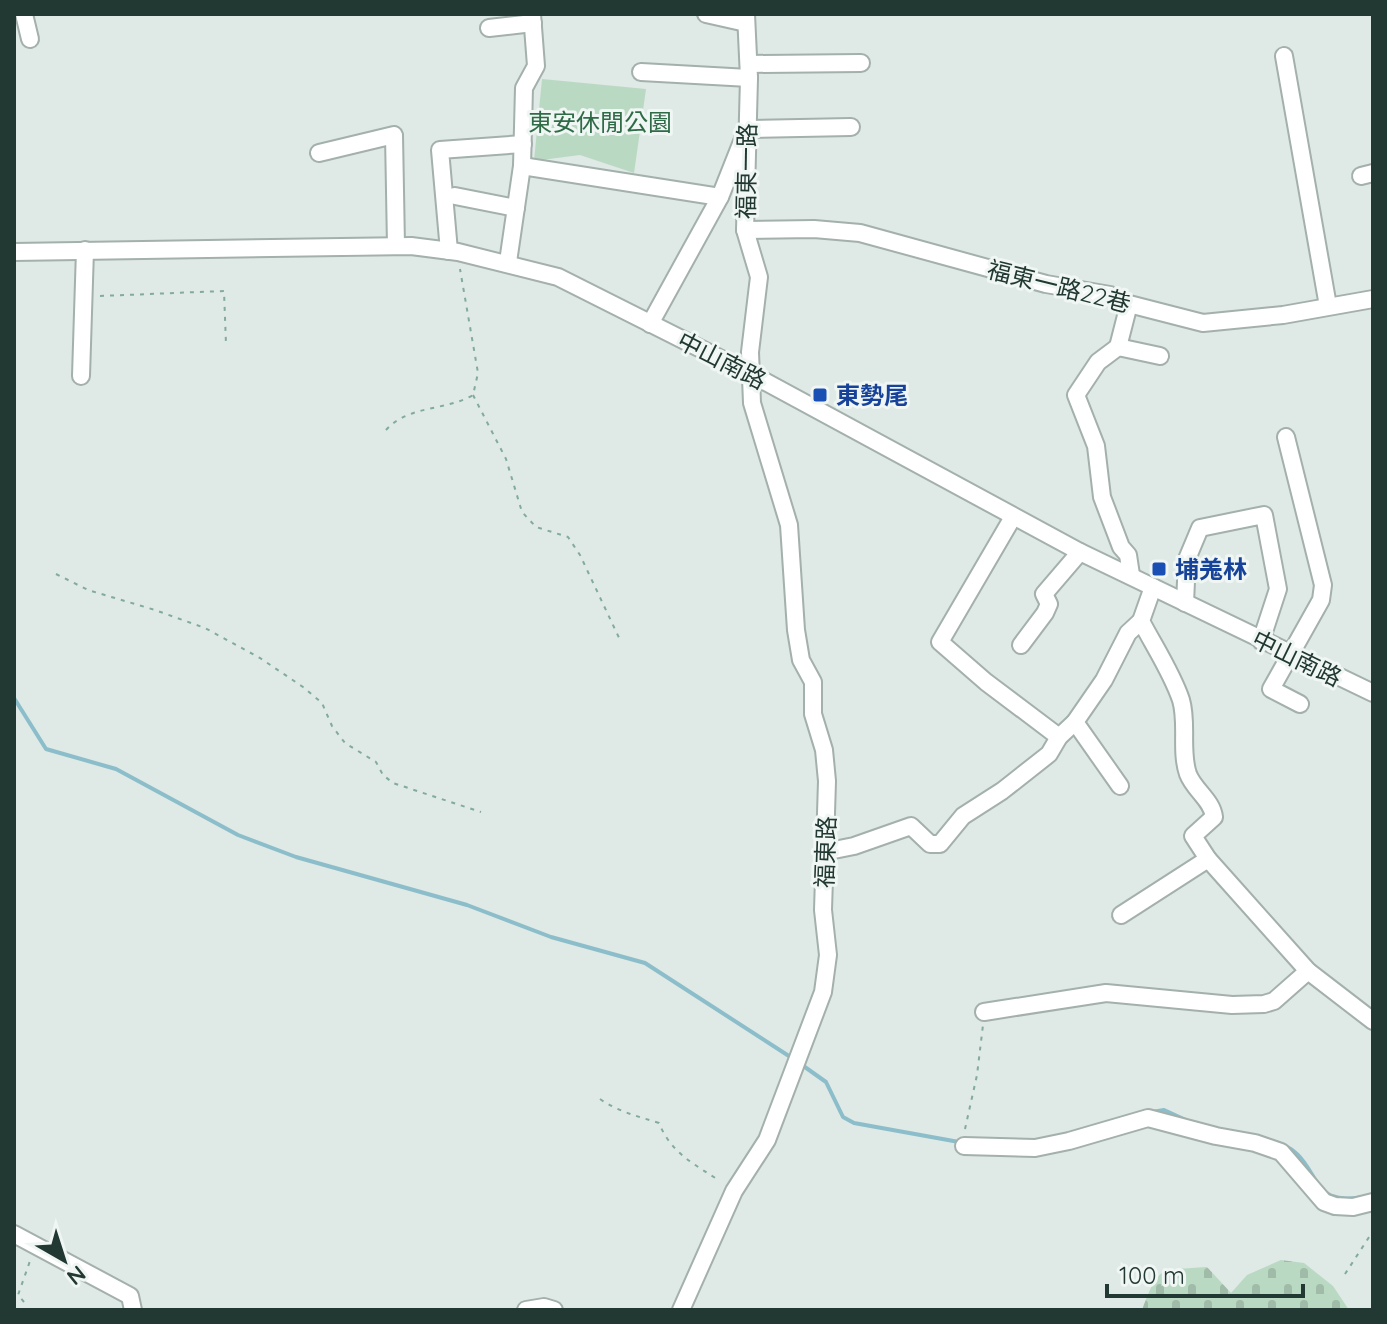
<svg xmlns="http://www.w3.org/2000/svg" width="1387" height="1324" font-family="Quicksand,'Noto Sans TC',sans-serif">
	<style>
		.cemetery { fill: url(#cemetery-stones) }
		.park { fill: #bad9c3 }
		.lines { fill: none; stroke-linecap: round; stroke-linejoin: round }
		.stream { stroke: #8bbeca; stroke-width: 4 }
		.minor-casing { stroke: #a3b0ac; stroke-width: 20 }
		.path { stroke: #82aa9f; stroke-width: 2; stroke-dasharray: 4 6; stroke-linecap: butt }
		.minor { stroke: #fff; stroke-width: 16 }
		.transit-dot { fill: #1a4fb4; stroke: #eff6f3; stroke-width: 3 }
		.labels { text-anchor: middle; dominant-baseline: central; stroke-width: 6; stroke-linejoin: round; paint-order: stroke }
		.park-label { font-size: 24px; fill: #306b48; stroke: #eff6f3 }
		.street-label { font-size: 24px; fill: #223832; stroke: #eff6f3 }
		.transit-label { font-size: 24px; font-weight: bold; fill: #164399; stroke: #eff6f3; text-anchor: start }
	</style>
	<defs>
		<pattern id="cemetery-stones" width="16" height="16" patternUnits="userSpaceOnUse" patternTransform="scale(2)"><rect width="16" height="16" fill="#bad9c3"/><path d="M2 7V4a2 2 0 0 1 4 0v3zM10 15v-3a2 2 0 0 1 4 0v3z" fill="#a0bba8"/></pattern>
	</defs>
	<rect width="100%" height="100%" fill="#dfe9e5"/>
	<path class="cemetery" d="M 1281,1260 L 1304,1263 L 1333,1286 L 1349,1310 L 1142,1310 C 1160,1263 1159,1271 1207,1267 L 1231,1293 L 1247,1275 Z"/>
	<path class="park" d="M 542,79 L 646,89 L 634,173 L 580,155 L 534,161 Z"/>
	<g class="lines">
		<g class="stream">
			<path d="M 14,698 L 46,749 L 116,769 L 238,835 L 296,857 L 467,905 L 551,937 L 645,963 L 792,1058"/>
			<path d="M 802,1065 L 826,1082 L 843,1117 L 854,1123 L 959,1142"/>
			<path d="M 1152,1112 L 1164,1110 L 1188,1121"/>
			<path d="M 1271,1141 C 1311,1149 1309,1186 1332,1196 C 1343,1200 1354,1198 1365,1197"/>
		</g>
		<defs>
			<g id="minor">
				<path d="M 24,14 L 30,39"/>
				<path d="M 706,14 L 746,23"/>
				<path d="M 489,28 L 533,23"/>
				<path d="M 1284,56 L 1328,306"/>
				<path d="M 749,64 L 861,63"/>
				<path d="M 641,72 L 749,78"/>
				<path d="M 319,153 L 394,135 L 396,246"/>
				<path d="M 522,166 L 720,197"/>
				<path d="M 1361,176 L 1373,173"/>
				<path d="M 455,196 L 516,208"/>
				<path d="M 745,230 L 814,229 L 860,233 L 1046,284 L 1110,295 L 1129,304 L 1203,323 L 1283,315 L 1373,299"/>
				<path d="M 449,251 L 440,150 L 523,144"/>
				<path d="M 14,252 L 411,246 L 458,252 L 558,277 L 751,374 L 1080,552 L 1373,693"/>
				<path d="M 508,262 L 522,166 L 524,88 L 536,66 L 532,14"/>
				<path d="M 650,324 L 720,197 L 747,129 L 851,127"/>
				<path d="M 1118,347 L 1129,304"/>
				<path d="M 81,376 L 85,250"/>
				<path d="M 1286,437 L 1323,585 L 1321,600 L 1271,689 L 1300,704"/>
				<path d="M 1013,517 L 940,642 L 986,682 L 1059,737"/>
				<path d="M 1131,575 L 1128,555 L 1121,547 L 1102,497 L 1096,446 L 1076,395 L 1098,362 L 1118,347 L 1160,356"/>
				<path d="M 1153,587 L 1141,621 C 1154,646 1172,673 1181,700 C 1188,723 1180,751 1188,774 C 1194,790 1212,800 1214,817 L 1193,836 L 1208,859 L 1308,971 L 1373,1021"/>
				<path d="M 1185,603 L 1187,559 L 1200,528 L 1264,515 L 1278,589 L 1261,641"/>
				<path d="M 1021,645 L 1045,613 L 1049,604 L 1044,594 L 1080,552"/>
				<path d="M 1075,722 L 1120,786"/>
				<path d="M 824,852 L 854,846 L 911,826 L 930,844 L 940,844 L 963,816 L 1002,791 L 1049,754 L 1059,737 L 1075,722 L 1104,680 L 1128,633 L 1141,621"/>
				<path d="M 1121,915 L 1208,859"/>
				<path d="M 984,1012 L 1106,993 L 1232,1005 L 1264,1004 L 1274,1001 L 1308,971"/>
				<path d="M 964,1146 L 1035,1148 L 1069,1141 L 1148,1118 L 1216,1136 L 1255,1143 L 1281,1152 L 1324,1202 L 1335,1206 L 1353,1207 L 1373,1202"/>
				<path d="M 14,1234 L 130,1296 L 133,1310"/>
				<path d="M 526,1310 L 544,1307 L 554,1310"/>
				<path d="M 681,1310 L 734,1191 L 767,1140 L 823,992 L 828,955 L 823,910 L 827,781 L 824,750 L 813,714 L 813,682 L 801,660 L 796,630 L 789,525 L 752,403 L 750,352 L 759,277 L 745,230 L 749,78 L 746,14"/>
			</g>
		</defs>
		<use href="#minor" class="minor-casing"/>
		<g class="path">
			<path d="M 100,296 L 224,291 L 226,344"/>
			<path d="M 473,395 L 506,459 L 522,512 L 536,527 L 568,537 L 580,555 L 621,642"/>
			<path d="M 386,430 C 408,405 446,411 473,395 L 478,373 L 460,269"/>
			<path d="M 56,574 L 88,590 L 155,610 L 205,628 L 260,658 L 303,687 L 322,703 L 332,726 L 345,743 L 376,762 L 383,775 L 393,783 L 481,812"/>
			<path d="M 600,1099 C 619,1112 637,1116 659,1123 C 671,1153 694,1164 720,1181"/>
			<path d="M 965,1129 L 977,1075 L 983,1025"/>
			<path d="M 1345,1274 L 1373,1231"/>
			<path d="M 24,1302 L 18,1295 L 30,1261"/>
		</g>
		<use href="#minor" class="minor"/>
	</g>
	<g class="transit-dot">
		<rect x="812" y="387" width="16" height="16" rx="4"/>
		<rect x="1151" y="561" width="16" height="16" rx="4"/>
	</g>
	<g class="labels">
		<g class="park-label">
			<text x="600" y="122">東安休閒公園</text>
		</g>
		<g class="street-label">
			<text transform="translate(746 171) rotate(-89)">福東一路</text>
			<text transform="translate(1059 286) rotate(14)">福東一路22巷</text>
			<text transform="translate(722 360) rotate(27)">中山南路</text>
			<text transform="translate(1297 658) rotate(26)">中山南路</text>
			<text transform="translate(825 852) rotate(-88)">福東路</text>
		</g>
		<g class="transit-label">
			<text x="836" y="395">東勢尾</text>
			<text x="1175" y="569">埔羗林</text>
		</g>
	</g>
	<rect width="1387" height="1324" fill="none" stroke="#223832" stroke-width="32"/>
	<g transform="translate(64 1260) rotate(141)" stroke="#eff6f3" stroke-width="6" paint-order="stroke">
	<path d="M0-6L14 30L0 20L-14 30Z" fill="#223832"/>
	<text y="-12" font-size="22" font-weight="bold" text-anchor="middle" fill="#223832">N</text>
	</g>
	<path d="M1107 1284v12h196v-12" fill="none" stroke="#223832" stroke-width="4"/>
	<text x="1119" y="1284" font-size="24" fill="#223832" stroke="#eff6f3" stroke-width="6" paint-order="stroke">100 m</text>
</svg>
